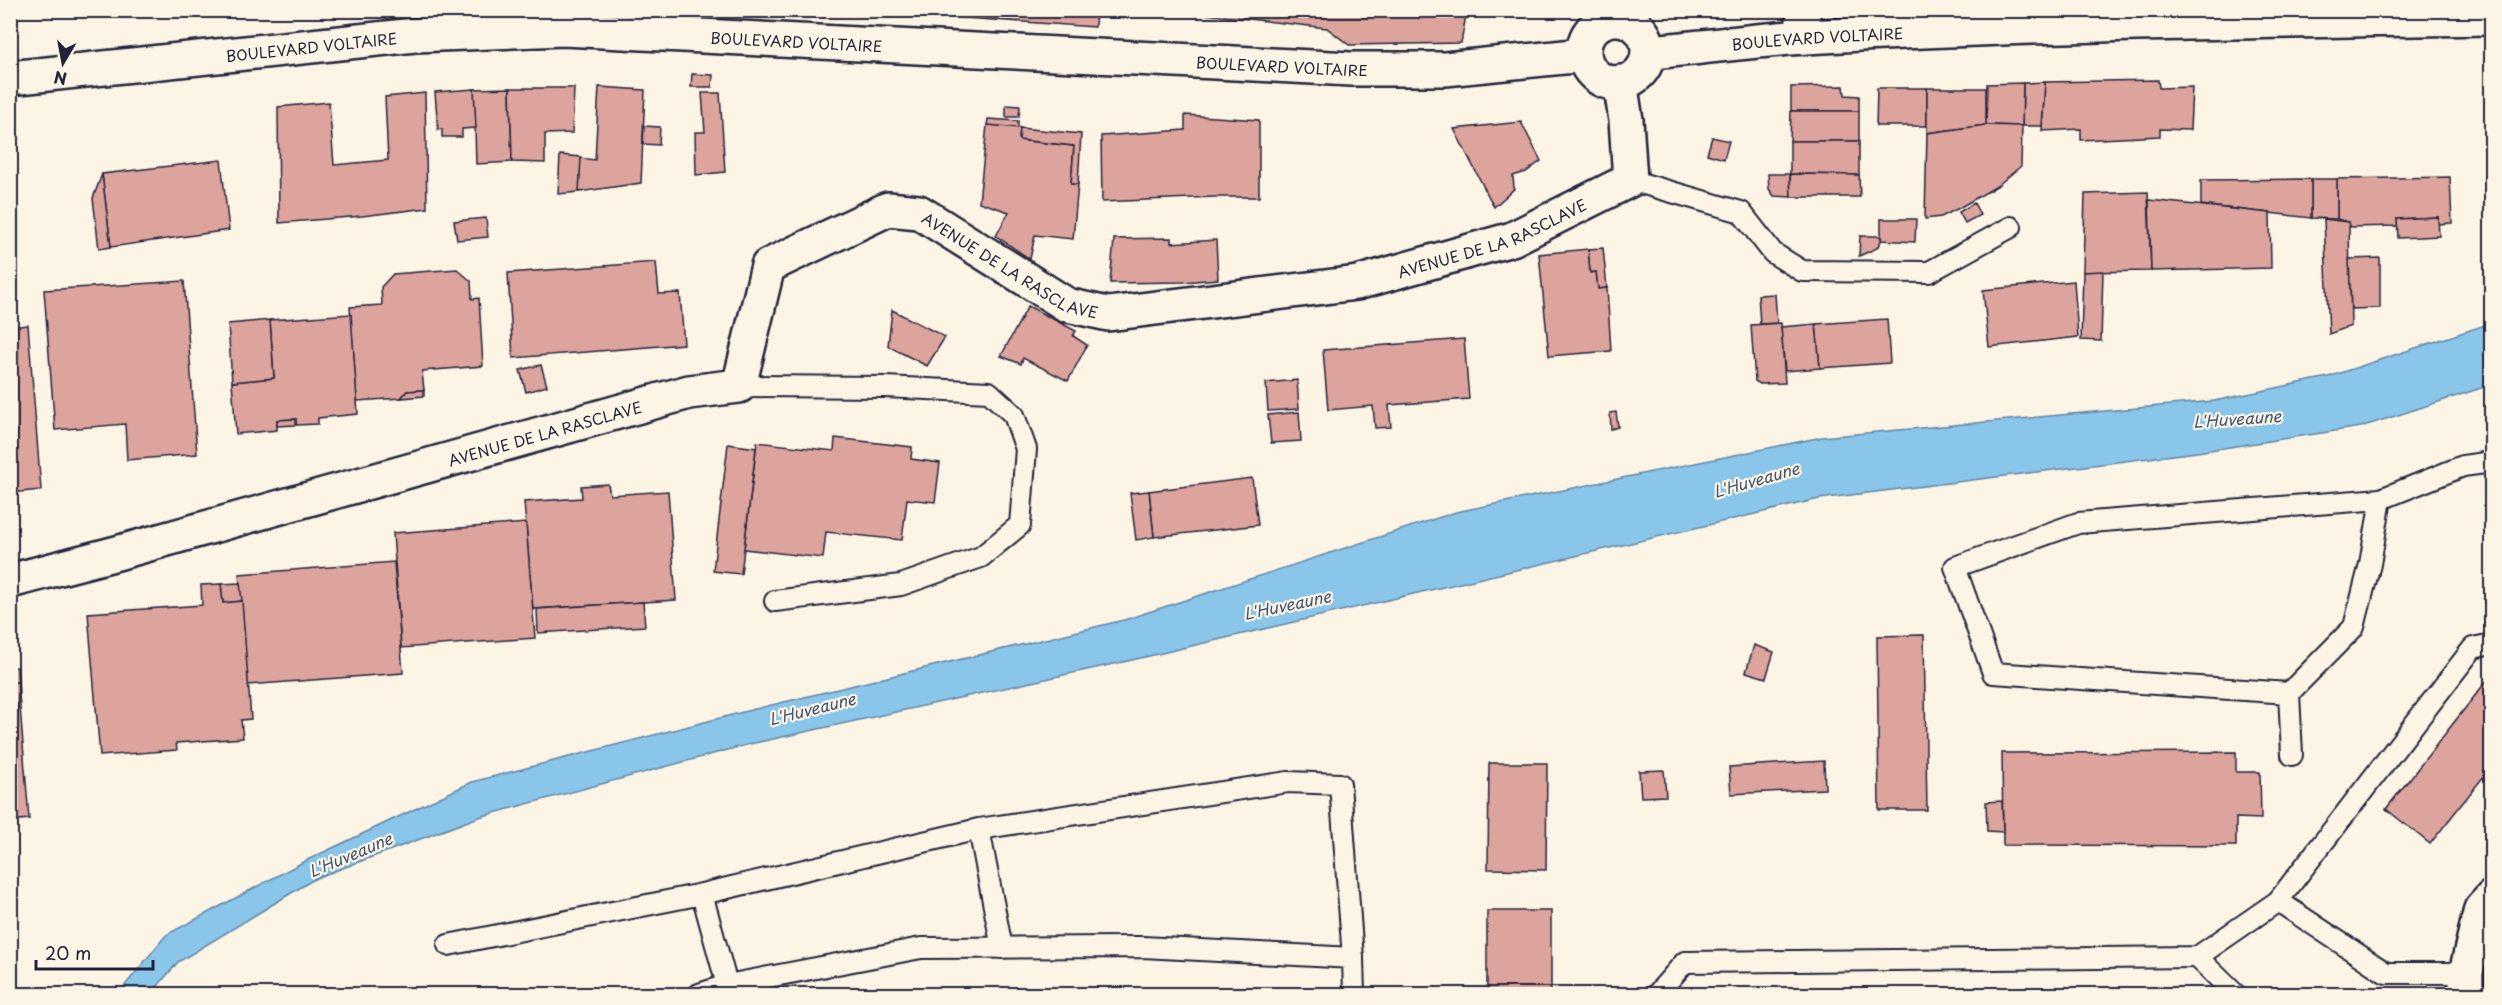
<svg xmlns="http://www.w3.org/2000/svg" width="2502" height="1005" font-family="'Playpen Sans',sans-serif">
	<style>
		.water { fill: #8ac6ea; stroke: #6084a4; stroke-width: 1.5 }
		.building { fill: #dda39d; stroke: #22223b; stroke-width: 1.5 }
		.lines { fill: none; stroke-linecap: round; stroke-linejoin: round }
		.lane-casing { stroke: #22223b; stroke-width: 24 }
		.street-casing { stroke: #22223b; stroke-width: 38 }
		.secondary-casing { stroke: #22223b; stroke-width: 38 }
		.lane { stroke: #fcf5e5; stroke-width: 20 }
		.street { stroke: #fcf5e5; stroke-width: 33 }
		.secondary { stroke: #fcf5e5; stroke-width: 33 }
		.labels { text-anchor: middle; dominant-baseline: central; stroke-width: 4.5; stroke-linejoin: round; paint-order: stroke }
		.street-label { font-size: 15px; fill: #22223b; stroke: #fcf5e5 }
		.water-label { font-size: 16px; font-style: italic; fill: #415370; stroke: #fcf5e5 }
	</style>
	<rect width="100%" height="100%" fill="#fcf5e5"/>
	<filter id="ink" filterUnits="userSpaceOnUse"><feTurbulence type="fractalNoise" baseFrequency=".0167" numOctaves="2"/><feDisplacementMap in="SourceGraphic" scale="12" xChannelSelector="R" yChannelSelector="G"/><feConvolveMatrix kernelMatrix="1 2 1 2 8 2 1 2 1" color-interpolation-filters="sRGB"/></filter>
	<g filter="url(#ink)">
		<path class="water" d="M 2491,323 L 2491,385 L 2361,427 L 2197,452 L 1819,499 L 1132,660 L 750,744 L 479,817 L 316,878 L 178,962 L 151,994 L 118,994 L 166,935 L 303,862 L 472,782 L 751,710 L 1124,620 L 1456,512 L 1822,437 L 2214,401 L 2328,377 Z"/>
		<g class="building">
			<path d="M 933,10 L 1096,10 L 1095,27 L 937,16 Z"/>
			<path d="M 1467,10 L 1461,43 L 1349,45 L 1327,28 L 1170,10 Z"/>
			<path d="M 692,74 L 713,75 L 712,87 L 691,87 Z"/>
			<path d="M 2158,80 L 2159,88 L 2192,87 L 2190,130 L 2160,129 L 2160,136 L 2081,140 L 2081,129 L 2042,131 L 2045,82 Z"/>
			<path d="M 2045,82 L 2042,126 L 2022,126 L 2023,83 Z"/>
			<path d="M 2023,83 L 2022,126 L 1986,125 L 1987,84 Z"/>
			<path d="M 1844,86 L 1845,95 L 1859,96 L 1859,111 L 1791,111 L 1791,87 Z"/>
			<path d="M 599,87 L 645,90 L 641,183 L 579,192 L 580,158 L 595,160 Z"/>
			<path d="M 510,88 L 512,162 L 476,164 L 474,89 Z"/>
			<path d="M 510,88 L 574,88 L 572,133 L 545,134 L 545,163 L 512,162 Z"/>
			<path d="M 1877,88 L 1927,88 L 1927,126 L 1876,126 Z"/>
			<path d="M 1927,88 L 1986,88 L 1986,125 L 1927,133 Z"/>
			<path d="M 474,89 L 476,128 L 462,129 L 462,137 L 442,137 L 442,129 L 438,130 L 435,92 Z"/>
			<path d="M 425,93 L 427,208 L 362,216 L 279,223 L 278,107 L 329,102 L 334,165 L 388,160 L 385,97 Z"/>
			<path d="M 702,93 L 720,93 L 725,172 L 696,175 L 695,132 L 705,132 Z"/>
			<path d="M 1006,105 L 1020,106 L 1019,117 L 1006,117 Z"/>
			<path d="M 1791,111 L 1859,111 L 1859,141 L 1790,141 Z"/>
			<path d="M 1185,115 L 1259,120 L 1259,197 L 1214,197 L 1102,202 L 1101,136 L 1185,130 Z"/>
			<path d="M 988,119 L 1018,121 L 1018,129 L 987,125 Z"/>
			<path d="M 1521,122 L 1541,161 L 1526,172 L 1513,176 L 1514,189 L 1494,207 L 1454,129 Z"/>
			<path d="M 987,125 L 1020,128 L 1019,140 L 1074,146 L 1071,184 L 1078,184 L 1073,239 L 1035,235 L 1030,259 L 996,236 L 1009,212 L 979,202 Z"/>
			<path d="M 1986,125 L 2022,126 L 2021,166 L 1997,186 L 1959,208 L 1941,217 L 1925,219 L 1927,133 Z"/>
			<path d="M 644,126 L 660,127 L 659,145 L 643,144 Z"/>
			<path d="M 1020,128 L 1081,134 L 1078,184 L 1071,184 L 1074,146 L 1019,140 Z"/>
			<path d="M 1712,137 L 1729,141 L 1724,159 L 1707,154 Z"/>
			<path d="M 1790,141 L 1859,141 L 1859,175 L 1790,174 Z"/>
			<path d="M 560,155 L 581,157 L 579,192 L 558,194 Z"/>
			<path d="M 221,160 L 229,230 L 111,247 L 102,174 Z"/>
			<path d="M 102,174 L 111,247 L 99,249 L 93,198 Z"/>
			<path d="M 1768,174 L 1790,174 L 1791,197 L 1774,196 L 1769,189 Z"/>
			<path d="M 1790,174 L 1859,175 L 1860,197 L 1791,197 Z"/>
			<path d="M 2450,177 L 2452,223 L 2438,224 L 2438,217 L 2397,219 L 2398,226 L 2349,227 L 2348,222 L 2337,219 L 2337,179 Z"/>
			<path d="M 2311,179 L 2337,179 L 2337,219 L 2311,218 Z"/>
			<path d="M 2311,179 L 2311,218 L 2201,205 L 2201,180 Z"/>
			<path d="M 2148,192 L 2151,271 L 2083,272 L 2085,194 Z"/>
			<path d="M 2149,200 L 2270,213 L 2271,268 L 2151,271 Z"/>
			<path d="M 1974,203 L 1980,215 L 1965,223 L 1959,212 Z"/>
			<path d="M 2438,217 L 2439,236 L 2398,238 L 2397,219 Z"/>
			<path d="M 486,218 L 488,237 L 457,240 L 454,221 Z"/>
			<path d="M 1881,219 L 1916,219 L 1915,242 L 1881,240 Z"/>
			<path d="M 2324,219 L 2348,222 L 2349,227 L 2351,326 L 2329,334 Z"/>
			<path d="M 1860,236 L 1881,236 L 1881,241 L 1877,248 L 1859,256 Z"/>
			<path d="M 1171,238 L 1171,243 L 1216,240 L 1218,279 L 1183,282 L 1110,283 L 1114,239 Z"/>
			<path d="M 1603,248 L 1607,288 L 1598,289 L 1596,272 L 1590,273 L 1588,249 Z"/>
			<path d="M 1588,249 L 1590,273 L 1596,272 L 1598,289 L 1607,288 L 1611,351 L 1549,356 L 1539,254 Z"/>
			<path d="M 2380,258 L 2380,308 L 2351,309 L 2349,259 Z"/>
			<path d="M 656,262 L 659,294 L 680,293 L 684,344 L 513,358 L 508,273 Z"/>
			<path d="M 457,269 L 471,281 L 472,299 L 479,298 L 483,366 L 422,371 L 424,390 L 407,391 L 401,398 L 357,401 L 350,307 L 382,305 L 381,287 L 393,274 Z"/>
			<path d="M 2103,271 L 2101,341 L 2081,340 L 2083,272 Z"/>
			<path d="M 184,281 L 197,454 L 127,460 L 125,424 L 55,430 L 44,290 Z"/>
			<path d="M 2074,281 L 2078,337 L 1989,347 L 1983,290 Z"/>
			<path d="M 1775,294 L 1777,323 L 1760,324 L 1758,295 Z"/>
			<path d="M 1028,306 L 1076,331 L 1073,336 L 1087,345 L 1068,381 L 1023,358 L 1021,364 L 1001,356 Z"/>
			<path d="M 892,310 L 945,337 L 927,366 L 888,346 Z"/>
			<path d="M 351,314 L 358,414 L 318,418 L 318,424 L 296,425 L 296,419 L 277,420 L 277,430 L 236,434 L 232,382 L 274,378 L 270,320 Z"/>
			<path d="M 1887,319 L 1890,363 L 1820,368 L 1816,324 Z"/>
			<path d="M 270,320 L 274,378 L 232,382 L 228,324 Z"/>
			<path d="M 1781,323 L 1785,383 L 1760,384 L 1755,381 L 1751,325 Z"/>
			<path d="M 1816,324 L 1820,368 L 1785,371 L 1781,327 Z"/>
			<path d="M 28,325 L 41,490 L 10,493 L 10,327 Z"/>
			<path d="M 1464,339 L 1469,399 L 1389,405 L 1391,427 L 1375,428 L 1373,406 L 1328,410 L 1323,350 Z"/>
			<path d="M 541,365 L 547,386 L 526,392 L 520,370 Z"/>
			<path d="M 1297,380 L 1299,409 L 1268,411 L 1266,383 Z"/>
			<path d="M 424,390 L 424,396 L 401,398 L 407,391 Z"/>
			<path d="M 1299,412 L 1301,441 L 1271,443 L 1268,415 Z"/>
			<path d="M 1616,412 L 1618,427 L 1611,429 L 1610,413 Z"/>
			<path d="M 296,419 L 296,425 L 277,426 L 277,420 Z"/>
			<path d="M 835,438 L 912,447 L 911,459 L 940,463 L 935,502 L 907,499 L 902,540 L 826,532 L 823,558 L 744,549 L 757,442 L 834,451 Z"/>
			<path d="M 728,444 L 756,448 L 741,574 L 713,571 Z"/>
			<path d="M 1252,478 L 1258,525 L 1154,537 L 1149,491 Z"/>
			<path d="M 608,484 L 610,495 L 668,491 L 676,600 L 533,609 L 524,502 L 582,498 L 581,486 Z"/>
			<path d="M 1149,491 L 1154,537 L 1136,540 L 1130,493 Z"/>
			<path d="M 526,523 L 535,638 L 401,648 L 393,533 Z"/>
			<path d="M 394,562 L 403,673 L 248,685 L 239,574 Z"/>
			<path d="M 240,583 L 242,601 L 223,603 L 221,584 Z"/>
			<path d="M 221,584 L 223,603 L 242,601 L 251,719 L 241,720 L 243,738 L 176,743 L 177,750 L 100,756 L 88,613 L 202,605 L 201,585 Z"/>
			<path d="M 643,602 L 645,626 L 538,633 L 537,609 Z"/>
			<path d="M 1924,635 L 1927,810 L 1879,810 L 1877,636 Z"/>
			<path d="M 1754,645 L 1774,652 L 1766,678 L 1746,672 Z"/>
			<path d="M 17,667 L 18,682 L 10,683 L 10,668 Z"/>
			<path d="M 2492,674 L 2492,766 L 2430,844 L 2386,809 Z"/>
			<path d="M 18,682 L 29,819 L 10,821 L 10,683 Z"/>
			<path d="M 2236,752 L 2236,772 L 2260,772 L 2261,819 L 2236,818 L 2236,846 L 2003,845 L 2002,753 Z"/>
			<path d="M 1824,761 L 1825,789 L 1731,794 L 1729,767 Z"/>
			<path d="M 1489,763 L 1547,763 L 1546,870 L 1488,869 Z"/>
			<path d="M 1664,770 L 1666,796 L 1641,797 L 1639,771 Z"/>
			<path d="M 2002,801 L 2003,832 L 1987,831 L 1986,802 Z"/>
			<rect x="1487" y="911" width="64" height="83"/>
		</g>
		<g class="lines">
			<defs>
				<g id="lane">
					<path d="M 1610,10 L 1610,19"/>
					<path d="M 1630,180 L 1741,212 L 1773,253 L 1802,271 L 1929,272 L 2011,227"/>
					<path d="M 739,386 L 885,387 L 989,392 L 1014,415 L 1026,449 L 1020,525 L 981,557 L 901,585 L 775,601"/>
					<path d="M 2289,693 L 2354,627 L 2370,564 L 2381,499"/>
					<path d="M 2292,755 L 2289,693 L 1993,673 L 1955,567 L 2078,523 L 2381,499 L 2463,466 L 2492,462"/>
					<path d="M 2278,901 L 2473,648 L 2492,644"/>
					<path d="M 448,945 L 702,894 L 979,829"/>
					<path d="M 1002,948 L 979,829 L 1288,782 L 1340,784 L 1353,958"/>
					<path d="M 2197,957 L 2235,994"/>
					<path d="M 699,994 L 727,985 L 702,894"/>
					<path d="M 729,994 L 727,985 L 921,948 L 1143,947 L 1353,958 L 1354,994"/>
					<path d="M 1657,994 L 1685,962 L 2197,957 L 2278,901 L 2386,973 L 2466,973"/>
				</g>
				<g id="street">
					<path d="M 1803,10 L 1803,37"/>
					<path id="s1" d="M 10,581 L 117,553 L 689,392 L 739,386 L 768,266 L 888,209 L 919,212 L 1067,305 L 1108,314 L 1357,283 L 1512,239 L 1630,180 L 1626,120 L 1620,82"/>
					<path d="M 2466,994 L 2466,973 L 2481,909 L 2492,897"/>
				</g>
				<g id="secondary">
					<circle cx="1616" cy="51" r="32"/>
					<path id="s2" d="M 1648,52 C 1701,48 1753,40 1806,37 C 2034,24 2263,21 2492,18"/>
					<path id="s3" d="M 10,78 L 415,35 L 563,29 L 1351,69 L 1445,69 L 1584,55"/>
				</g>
			</defs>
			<use href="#lane" class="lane-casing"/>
			<use href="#street" class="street-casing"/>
			<use href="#secondary" class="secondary-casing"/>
			<use href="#lane" class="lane"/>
			<use href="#street" class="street"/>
			<use href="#secondary" class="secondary"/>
		</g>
	</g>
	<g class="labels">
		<g class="street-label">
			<text stroke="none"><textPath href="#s2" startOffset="170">BOULEVARD VOLTAIRE</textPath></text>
			<text stroke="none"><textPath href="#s3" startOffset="789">BOULEVARD VOLTAIRE</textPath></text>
			<text stroke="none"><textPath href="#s3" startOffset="303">BOULEVARD VOLTAIRE</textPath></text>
			<text stroke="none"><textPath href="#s3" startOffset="1275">BOULEVARD VOLTAIRE</textPath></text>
			<text stroke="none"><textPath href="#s1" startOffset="1653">AVENUE DE LA RASCLAVE</textPath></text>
			<text stroke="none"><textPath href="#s1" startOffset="1149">AVENUE DE LA RASCLAVE</textPath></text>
			<text stroke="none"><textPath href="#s1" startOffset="555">AVENUE DE LA RASCLAVE</textPath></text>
		</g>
		<g class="water-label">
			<text transform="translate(2237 418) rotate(-4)">L'Huveaune</text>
			<text transform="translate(1756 479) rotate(-16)">L'Huveaune</text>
			<text transform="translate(1287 604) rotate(-12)">L'Huveaune</text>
			<text transform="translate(812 708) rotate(-14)">L'Huveaune</text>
			<text transform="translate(350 854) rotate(-23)">L'Huveaune</text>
		</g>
	</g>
	<rect width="2502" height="1005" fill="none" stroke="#fcf5e5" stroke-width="36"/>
	<rect x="18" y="18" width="2466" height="969" fill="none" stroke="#22223b" stroke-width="2" filter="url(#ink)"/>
	<g transform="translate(63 63) rotate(190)" stroke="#fcf5e5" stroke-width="4.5" paint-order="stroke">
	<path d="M0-4.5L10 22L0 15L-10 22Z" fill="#22223b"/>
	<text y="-9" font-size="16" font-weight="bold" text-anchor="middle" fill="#22223b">N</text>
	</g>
	<path d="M36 960v9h117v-9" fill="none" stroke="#22223b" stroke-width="3"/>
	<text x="45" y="960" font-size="18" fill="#22223b" stroke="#fcf5e5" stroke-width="4.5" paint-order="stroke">20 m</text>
</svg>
